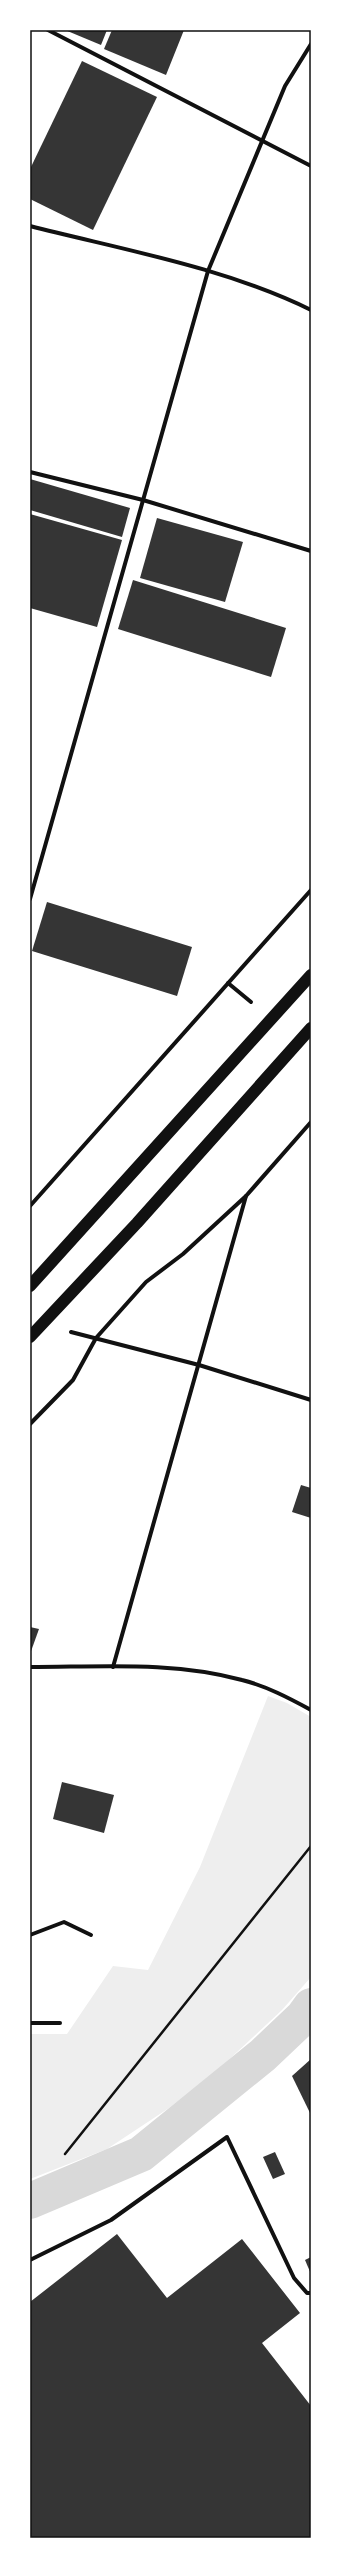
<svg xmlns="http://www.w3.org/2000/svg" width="341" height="2568" font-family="'Noto Sans',sans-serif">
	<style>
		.green { fill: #eee }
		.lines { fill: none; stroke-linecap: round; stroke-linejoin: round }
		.river { stroke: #d9d9d9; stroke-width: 36 }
		.building { fill: #353535 }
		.path { stroke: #111; stroke-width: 2.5 }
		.minor { stroke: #111; stroke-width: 4 }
		.motorway { stroke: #111; stroke-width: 12 }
		.neatline { fill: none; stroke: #111; stroke-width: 1.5 }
	</style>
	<rect width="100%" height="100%" fill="#fff"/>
	<path class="green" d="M 268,1696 L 287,1703 L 311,1717 L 311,1977 L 282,2010 L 220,2068 L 169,2108 L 107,2149 L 30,2179 L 30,2034 L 67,2034 L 113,1966 L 148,1970 L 200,1867 Z"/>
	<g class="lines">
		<path class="river" d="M 30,2201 L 141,2154 L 263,2055 L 303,2017 L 311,2006"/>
	</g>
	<g class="building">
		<path d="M 65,30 L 107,30 L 101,45 Z"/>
		<path d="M 112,30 L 184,30 L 166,75 L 104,49 Z"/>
		<path d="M 82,61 L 157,97 L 93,230 L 30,199 L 30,169 Z"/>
		<path d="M 30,479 L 130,508 L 122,537 L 30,510 Z"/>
		<path d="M 30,514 L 122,540 L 97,627 L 30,608 Z"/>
		<path d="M 157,518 L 243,542 L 225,602 L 140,578 Z"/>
		<path d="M 133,580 L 286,628 L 271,677 L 118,629 Z"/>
		<path d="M 47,902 L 192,947 L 177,996 L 32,951 Z"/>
		<path d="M 301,1485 L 311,1488 L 311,1518 L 292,1512 Z"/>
		<path d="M 30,1627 L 39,1629 L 30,1654 Z"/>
		<path d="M 62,1782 L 114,1795 L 104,1833 L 53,1819 Z"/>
		<path d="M 311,2059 L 311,2115 L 292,2076 Z"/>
		<path d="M 275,2152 L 285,2174 L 273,2179 L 263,2157 Z"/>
		<path d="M 117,2234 L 167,2298 L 242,2239 L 300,2313 L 262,2343 L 311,2406 L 311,2538 L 30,2538 L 30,2302 Z"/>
		<path d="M 311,2257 L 311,2274 L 305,2260 Z"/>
	</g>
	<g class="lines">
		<path class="path" d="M 65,2154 L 311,1846"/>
		<g class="minor">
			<path d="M 48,30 L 311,166"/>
			<path d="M 30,226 C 124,250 223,267 311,310"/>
			<path d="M 30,472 L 143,500 L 311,551"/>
			<path d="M 30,899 L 208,271 L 285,86 L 311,44"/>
			<path d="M 228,983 L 251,1002"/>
			<path d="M 30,1206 L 311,890"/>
			<path d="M 71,1332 L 199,1365 L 311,1400"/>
			<path d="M 30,1424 L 73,1380 L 96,1338 L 146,1282 L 183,1254 L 246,1196 L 311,1122"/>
			<path d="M 30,1667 C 100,1667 174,1661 242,1680 C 266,1686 289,1698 311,1710"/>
			<path d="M 113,1667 L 246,1196"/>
			<path d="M 30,1935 L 64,1922 L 91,1935"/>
			<path d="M 30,2023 L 60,2023"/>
			<path d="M 30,2260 L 111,2220 L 227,2137 L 294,2278 L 307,2293 L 311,2293"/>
		</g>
		<g class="motorway">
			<path d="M 30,1286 L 311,975"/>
			<path d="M 30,1337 L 137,1223 L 311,1028"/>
		</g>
	</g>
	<rect width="341" height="2568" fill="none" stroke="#ffffff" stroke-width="62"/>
	<rect x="31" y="31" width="279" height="2506" class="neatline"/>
</svg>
